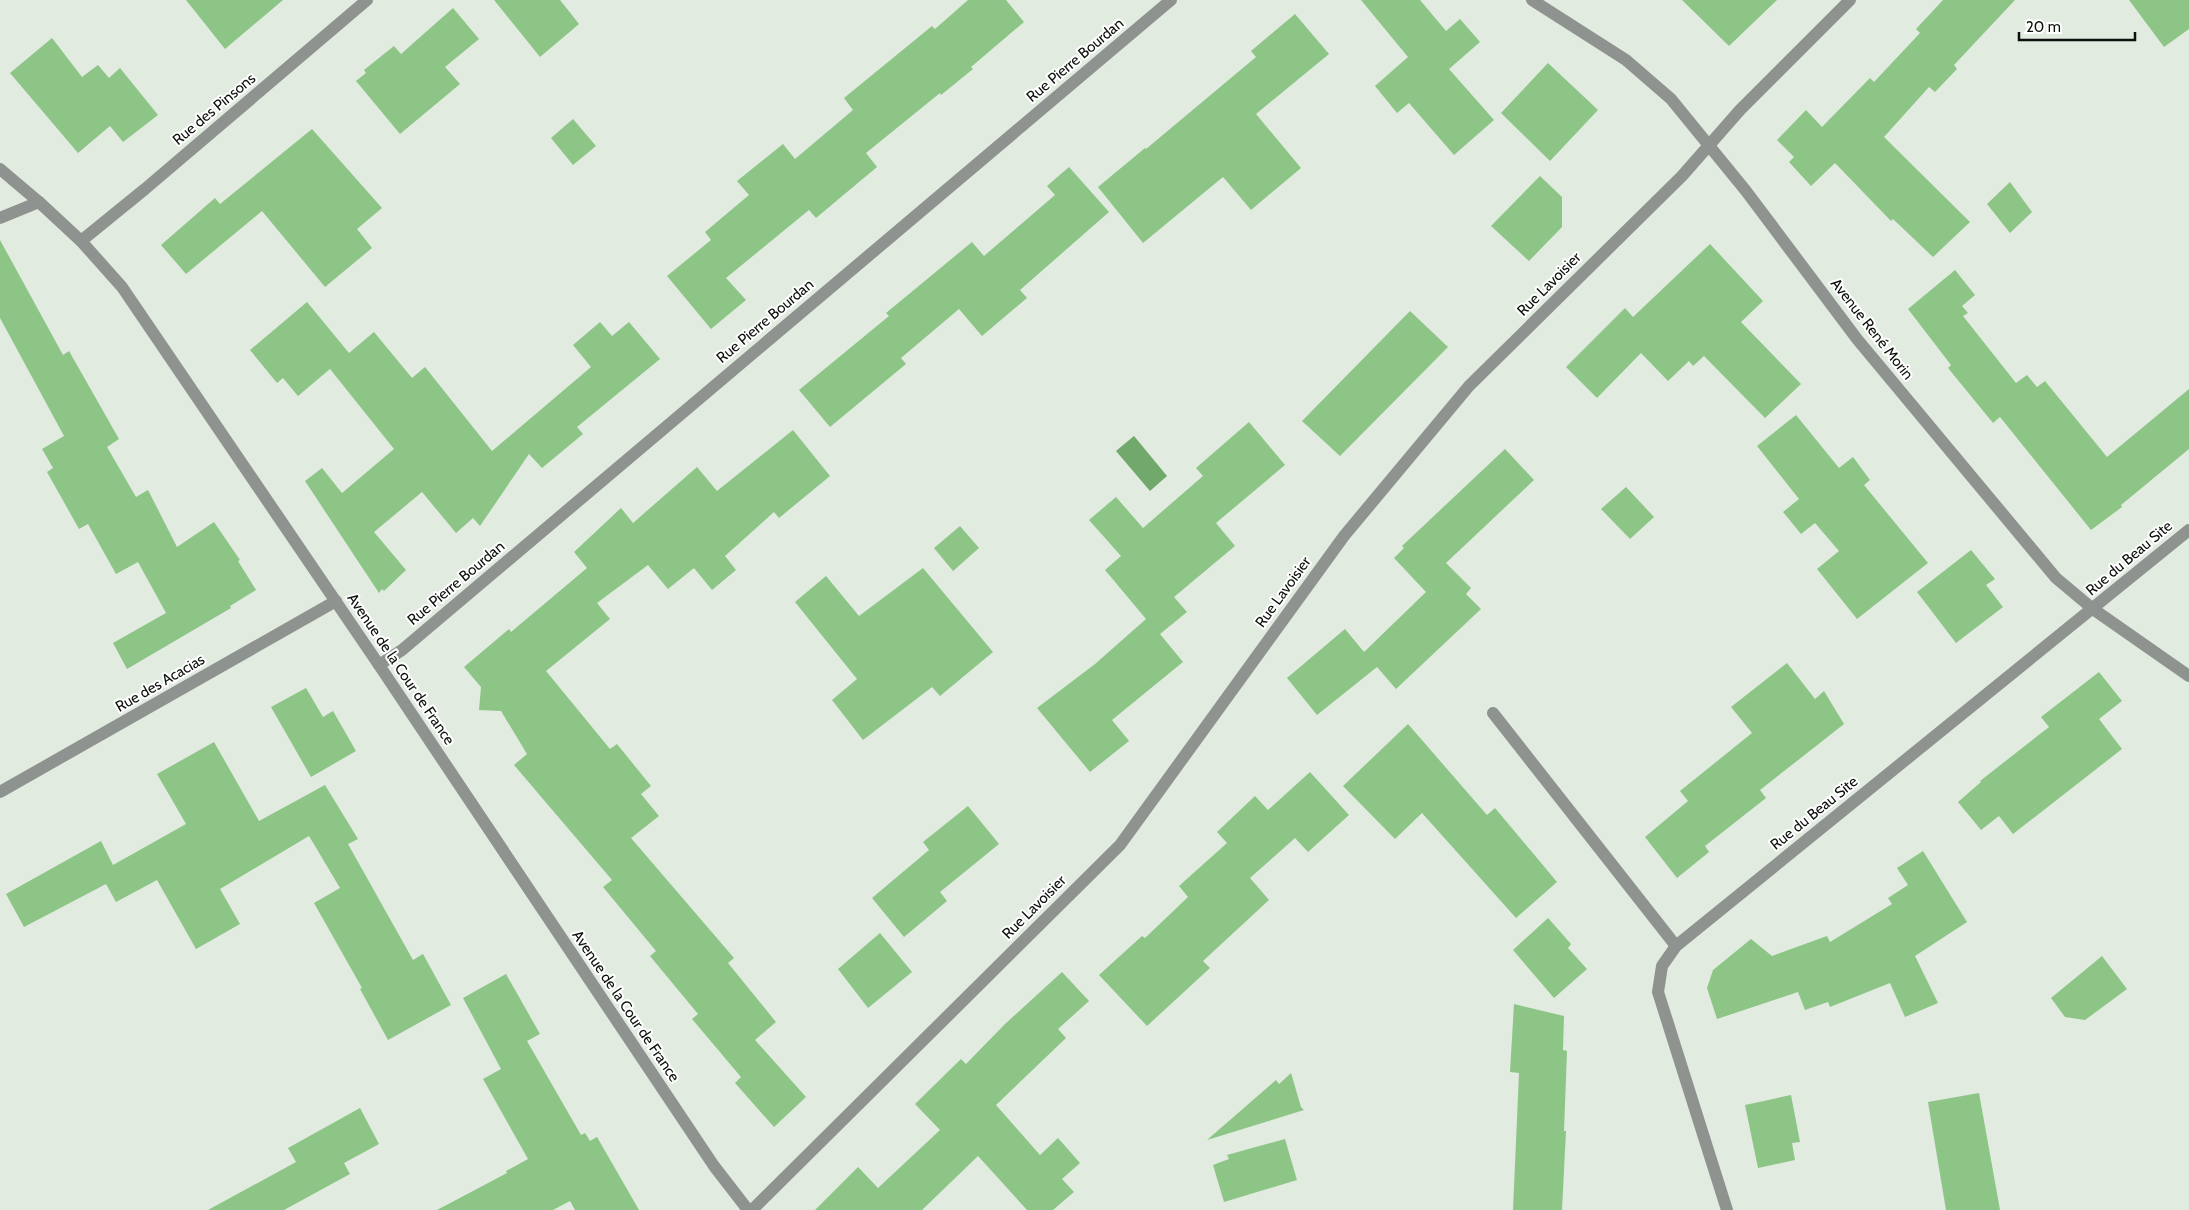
<svg xmlns="http://www.w3.org/2000/svg" width="2189" height="1210" font-family="Cabin,sans-serif">
	<style>
		.water { fill: #71a86b }
		.building { fill: #8dc587 }
		.lines { fill: none; stroke-linecap: round; stroke-linejoin: round }
		.minor { stroke: #8f938f; stroke-width: 12 }
		.labels { text-anchor: middle; dominant-baseline: central; stroke-width: 4; stroke-linejoin: round; paint-order: stroke }
		.street-label { font-size: 15px; fill: #0d100c; stroke: #fff }
	</style>
	<rect width="100%" height="100%" fill="#e1ebe0"/>
	<path class="water" d="M 1134,436 L 1167,476 L 1150,491 L 1116,451 Z"/>
	<g class="building">
		<path d="M 186,0 L 283,0 L 225,49 Z"/>
		<path d="M 494,0 L 560,0 L 579,24 L 540,57 Z"/>
		<path d="M 968,0 L 1006,0 L 1024,22 L 971,67 L 973,69 L 941,95 L 940,93 L 866,153 L 877,167 L 816,218 L 809,210 L 726,278 L 746,300 L 711,329 L 667,276 L 711,240 L 705,232 L 749,195 L 737,181 L 783,144 L 795,159 L 853,110 L 844,98 L 932,26 L 935,29 Z"/>
		<path d="M 1361,0 L 1420,0 L 1446,31 L 1460,19 L 1480,42 L 1449,69 L 1494,120 L 1454,155 L 1409,103 L 1397,113 L 1375,86 L 1408,57 Z"/>
		<path d="M 1682,0 L 1777,0 L 1729,46 Z"/>
		<path d="M 1943,0 L 2015,0 L 1954,65 L 1957,69 L 1935,92 L 1929,87 L 1884,137 L 1970,222 L 1933,257 L 1893,219 L 1891,221 L 1835,163 L 1811,186 L 1789,162 L 1794,157 L 1777,140 L 1806,110 L 1822,127 L 1870,78 L 1874,82 L 1920,33 L 1916,29 Z"/>
		<path d="M 2129,0 L 2189,0 L 2189,29 L 2164,47 Z"/>
		<path d="M 453,8 L 479,39 L 445,67 L 460,84 L 400,134 L 356,81 L 366,73 L 364,70 L 394,46 L 401,54 Z"/>
		<path d="M 1295,14 L 1329,54 L 1256,114 L 1301,168 L 1251,210 L 1223,177 L 1143,243 L 1098,187 L 1145,148 L 1146,149 L 1256,57 L 1251,51 Z"/>
		<path d="M 52,38 L 82,77 L 98,65 L 109,78 L 120,68 L 158,115 L 123,142 L 110,126 L 78,153 L 10,73 Z"/>
		<path d="M 1548,63 L 1598,110 L 1550,161 L 1501,113 Z"/>
		<path d="M 573,119 L 596,146 L 573,165 L 551,138 Z"/>
		<path d="M 312,129 L 382,208 L 357,229 L 372,248 L 325,287 L 262,211 L 186,274 L 161,245 L 215,198 L 220,204 Z"/>
		<path d="M 1069,167 L 1109,212 L 1020,290 L 1027,298 L 982,336 L 959,309 L 901,358 L 906,364 L 830,427 L 799,390 L 889,316 L 886,313 L 972,242 L 984,256 L 1055,195 L 1047,186 Z"/>
		<path d="M 1540,176 L 1562,197 L 1562,227 L 1529,261 L 1491,226 Z"/>
		<path d="M 2010,182 L 2032,212 L 2010,233 L 1987,204 Z"/>
		<path d="M 0,240 L 63,355 L 69,351 L 119,439 L 107,447 L 136,497 L 148,490 L 177,547 L 214,522 L 240,560 L 238,561 L 256,590 L 230,606 L 231,608 L 127,669 L 113,643 L 166,613 L 138,562 L 116,574 L 88,524 L 79,529 L 47,472 L 53,468 L 42,449 L 64,436 L 0,318 Z"/>
		<path d="M 1710,244 L 1763,301 L 1741,322 L 1801,384 L 1765,418 L 1704,356 L 1693,366 L 1689,361 L 1668,381 L 1641,353 L 1597,398 L 1566,367 L 1625,308 L 1633,317 Z"/>
		<path d="M 1955,270 L 1975,295 L 1962,306 L 1968,313 L 1963,316 L 2016,383 L 2027,375 L 2037,387 L 2045,381 L 2107,457 L 2189,389 L 2189,449 L 2121,505 L 2122,507 L 2091,530 L 2000,417 L 1993,423 L 1948,368 L 1951,365 L 1908,309 Z"/>
		<path d="M 307,302 L 349,353 L 374,332 L 412,378 L 425,367 L 492,451 L 591,367 L 573,345 L 600,322 L 612,336 L 629,322 L 660,359 L 577,427 L 583,434 L 542,468 L 529,454 L 480,526 L 473,518 L 456,533 L 422,492 L 374,532 L 406,570 L 384,591 L 382,589 L 379,593 L 305,481 L 322,468 L 342,493 L 394,449 L 330,369 L 298,396 L 283,378 L 277,383 L 250,350 Z"/>
		<path d="M 1410,311 L 1448,347 L 1340,456 L 1302,421 Z"/>
		<path d="M 1796,415 L 1839,468 L 1853,457 L 1870,480 L 1864,485 L 1928,563 L 1857,619 L 1817,569 L 1839,551 L 1815,523 L 1801,534 L 1783,512 L 1799,499 L 1757,446 Z"/>
		<path d="M 1249,422 L 1285,465 L 1216,523 L 1235,546 L 1174,597 L 1187,612 L 1160,634 L 1183,662 L 1112,720 L 1129,741 L 1090,772 L 1037,708 L 1095,664 L 1146,619 L 1105,570 L 1121,556 L 1089,520 L 1116,497 L 1143,528 L 1203,476 L 1196,468 Z"/>
		<path d="M 793,430 L 830,476 L 779,518 L 774,512 L 725,556 L 736,570 L 712,590 L 694,568 L 668,589 L 648,565 L 597,603 L 610,619 L 546,671 L 610,749 L 617,744 L 651,786 L 641,794 L 659,816 L 631,838 L 734,958 L 728,963 L 776,1022 L 755,1040 L 806,1097 L 774,1127 L 735,1083 L 741,1077 L 692,1019 L 698,1014 L 650,956 L 656,951 L 603,887 L 612,880 L 514,765 L 527,754 L 501,711 L 479,710 L 481,687 L 464,667 L 509,629 L 511,632 L 587,568 L 574,552 L 621,508 L 633,523 L 697,467 L 717,491 Z"/>
		<path d="M 1505,449 L 1534,480 L 1446,563 L 1471,588 L 1466,594 L 1481,609 L 1396,689 L 1377,667 L 1317,715 L 1287,678 L 1345,629 L 1364,652 L 1426,592 L 1394,558 L 1404,548 L 1402,546 Z"/>
		<path d="M 1626,487 L 1654,517 L 1630,539 L 1601,509 Z"/>
		<path d="M 960,526 L 979,548 L 953,571 L 934,548 Z"/>
		<path d="M 1971,550 L 1995,579 L 1986,585 L 2003,607 L 1956,643 L 1917,592 Z"/>
		<path d="M 923,568 L 993,652 L 940,696 L 932,687 L 863,740 L 832,700 L 857,679 L 795,602 L 826,576 L 859,616 Z"/>
		<path d="M 1787,663 L 1815,699 L 1824,691 L 1844,724 L 1760,790 L 1766,798 L 1705,846 L 1709,852 L 1677,878 L 1645,837 L 1688,801 L 1680,791 L 1752,733 L 1731,707 Z"/>
		<path d="M 2099,672 L 2122,701 L 2099,719 L 2122,749 L 2013,834 L 1999,816 L 1981,830 L 1958,802 L 1981,782 L 1980,781 L 2049,727 L 2041,717 Z"/>
		<path d="M 306,688 L 323,717 L 333,711 L 356,751 L 311,777 L 271,707 Z"/>
		<path d="M 1408,724 L 1487,815 L 1495,808 L 1557,882 L 1516,918 L 1422,813 L 1395,839 L 1343,786 Z"/>
		<path d="M 214,742 L 259,821 L 325,785 L 358,839 L 348,844 L 413,960 L 423,954 L 451,1005 L 388,1040 L 360,989 L 362,988 L 314,903 L 340,888 L 309,836 L 220,889 L 240,924 L 196,949 L 157,880 L 116,902 L 106,884 L 24,927 L 6,894 L 101,841 L 113,865 L 186,824 L 157,774 Z"/>
		<path d="M 1310,772 L 1349,815 L 1308,852 L 1295,838 L 1250,878 L 1269,900 L 1203,961 L 1210,968 L 1147,1026 L 1099,975 L 1142,936 L 1145,938 L 1188,897 L 1179,886 L 1227,843 L 1217,832 L 1255,796 L 1268,810 Z"/>
		<path d="M 968,806 L 999,844 L 940,892 L 947,901 L 904,937 L 872,898 L 929,850 L 923,842 Z"/>
		<path d="M 1923,851 L 1967,922 L 1915,956 L 1938,1003 L 1905,1017 L 1890,983 L 1830,1007 L 1828,1002 L 1805,1010 L 1798,992 L 1717,1019 L 1707,988 L 1713,970 L 1751,939 L 1772,956 L 1827,936 L 1830,942 L 1892,904 L 1888,898 L 1908,885 L 1897,868 Z"/>
		<path d="M 1548,918 L 1571,944 L 1568,948 L 1587,969 L 1554,998 L 1513,950 Z"/>
		<path d="M 880,933 L 912,972 L 868,1008 L 838,969 Z"/>
		<path d="M 2102,956 L 2127,989 L 2085,1020 L 2065,1017 L 2051,998 Z"/>
		<path d="M 1062,972 L 1089,1001 L 1058,1029 L 1066,1038 L 996,1105 L 1040,1155 L 1058,1138 L 1080,1163 L 1062,1179 L 1074,1192 L 1053,1210 L 1027,1210 L 978,1156 L 922,1210 L 815,1210 L 858,1167 L 878,1188 L 940,1130 L 915,1104 L 961,1059 L 966,1064 L 1005,1024 Z"/>
		<path d="M 506,974 L 540,1034 L 527,1041 L 581,1135 L 585,1133 L 590,1141 L 597,1137 L 639,1210 L 575,1210 L 570,1201 L 553,1210 L 437,1210 L 507,1173 L 506,1171 L 528,1159 L 483,1079 L 501,1069 L 463,998 Z"/>
		<path d="M 1514,1004 L 1564,1016 L 1563,1050 L 1567,1051 L 1564,1131 L 1566,1131 L 1562,1210 L 1513,1210 L 1519,1073 L 1510,1072 Z"/>
		<path d="M 1291,1073 L 1301,1107 L 1304,1110 L 1207,1140 L 1276,1080 L 1279,1084 Z"/>
		<path d="M 1979,1093 L 2000,1210 L 1946,1210 L 1928,1102 Z"/>
		<path d="M 1791,1095 L 1800,1142 L 1792,1143 L 1795,1160 L 1758,1168 L 1745,1105 Z"/>
		<path d="M 360,1108 L 379,1144 L 344,1163 L 350,1174 L 284,1210 L 208,1210 L 296,1162 L 288,1148 Z"/>
		<path d="M 1285,1139 L 1297,1180 L 1224,1202 L 1213,1165 L 1229,1159 L 1227,1155 Z"/>
	</g>
	<g class="lines">
		<g class="minor">
			<path d="M 1532,0 L 1626,60 L 1671,99 L 1746,191 L 1857,339 L 2056,578 L 2093,609 L 2189,676"/>
			<path d="M 0,169 L 39,202 L 81,241 L 122,287 L 379,665 L 714,1166 L 748,1210"/>
			<path d="M 0,218 L 39,202"/>
			<path d="M 81,241 L 145,189 L 367,0"/>
			<path d="M 379,665 L 402,650 L 1171,0"/>
			<path d="M 1493,713 L 1676,946"/>
			<path d="M 0,792 L 336,601"/>
			<path d="M 752,1210 L 1120,845 L 1344,536 L 1469,386 L 1682,176 L 1740,110 L 1850,0"/>
			<path d="M 1727,1210 L 1658,992 L 1662,966 L 1676,946 L 2189,530"/>
		</g>
	</g>
	<g class="labels">
		<g class="street-label">
			<text transform="translate(1075 60) rotate(-40)">Rue Pierre Bourdan</text>
			<text transform="translate(214 109) rotate(-40)">Rue des Pinsons</text>
			<text transform="translate(1549 284) rotate(-45)">Rue Lavoisier</text>
			<text transform="translate(765 321) rotate(-40)">Rue Pierre Bourdan</text>
			<text transform="translate(1872 329) rotate(52)">Avenue René Morin</text>
			<text transform="translate(2129 558) rotate(-40)">Rue du Beau Site</text>
			<text transform="translate(456 583) rotate(-40)">Rue Pierre Bourdan</text>
			<text transform="translate(1283 592) rotate(-54)">Rue Lavoisier</text>
			<text transform="translate(401 669) rotate(56)">Avenue de la Cour de France</text>
			<text transform="translate(160 683) rotate(-30)">Rue des Acacias</text>
			<text transform="translate(1814 813) rotate(-39)">Rue du Beau Site</text>
			<text transform="translate(1034 907) rotate(-45)">Rue Lavoisier</text>
			<text transform="translate(626 1006) rotate(56)">Avenue de la Cour de France</text>
		</g>
	</g>
	<path d="M2019 32v8h116v-8" fill="none" stroke="#0d100c" stroke-width="2.5"/>
	<text x="2026" y="32" font-size="15" fill="#0d100c" stroke="#ffffff" stroke-width="4" paint-order="stroke">20 m</text>
</svg>
